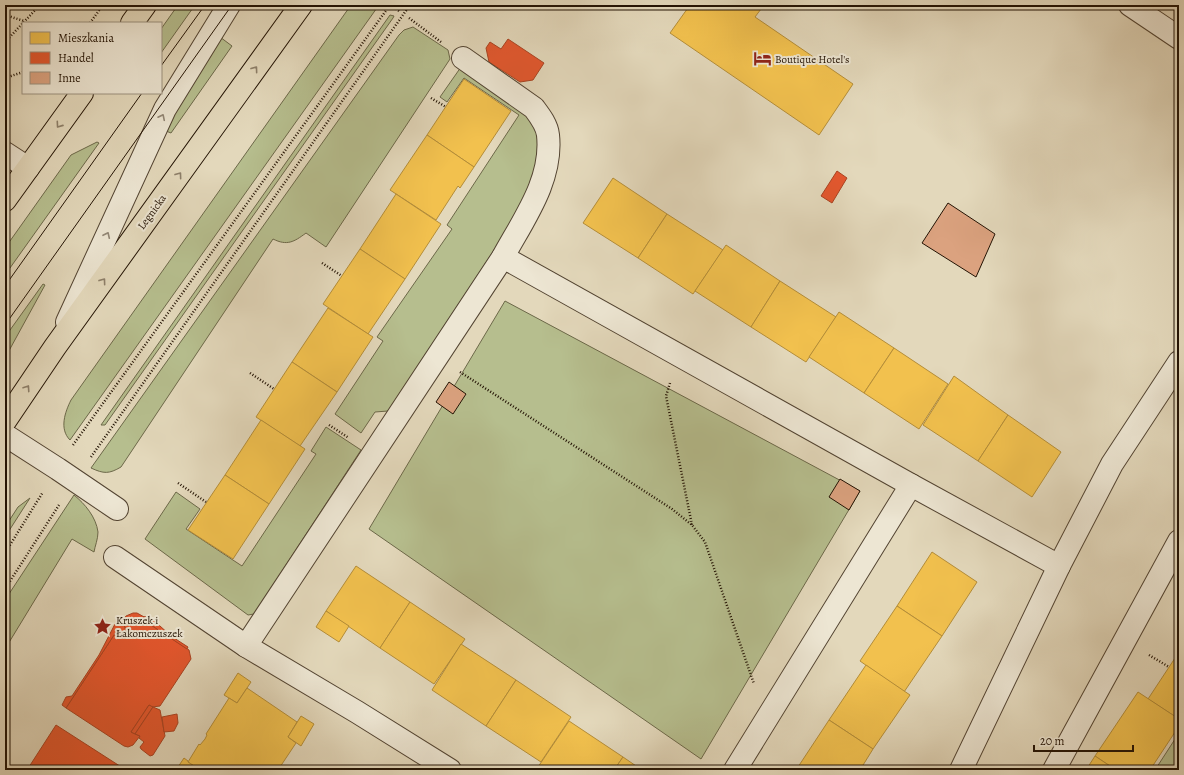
<svg xmlns="http://www.w3.org/2000/svg" width="1184" height="775" font-family="Alegreya,serif">
	<style>
		.green { fill: #b6be8e; stroke: #6c6849 }
		.homes { fill: #f2c14e; stroke: #b48d38 }
		.shops { fill: #e4572e; stroke: #aa4321 }
		.building { fill: #dba27f; stroke: #231304 }
		.lines { fill: none; stroke-linecap: round; stroke-linejoin: round }
		.minor-casing { stroke: #534432; stroke-width: 24 }
		.major-casing { stroke: #231304; stroke-width: 24 }
		.path { stroke: #231304; stroke-width: 2.5; stroke-dasharray: 1 2; stroke-linecap: butt }
		.minor { stroke: #ede6d3; stroke-width: 22 }
		.major { stroke: #e3d8bb; stroke-width: 22 }
		.tram { stroke: #231304; stroke-width: 1 }
		.oneway { stroke: #8d7f69 }
		.oneway2 { stroke: #928776 }
		.labels { text-anchor: middle; dominant-baseline: central; stroke-width: 4; stroke-linejoin: round; paint-order: stroke }
		.poi-label { font-size: 11px; fill: #231304; stroke: #ede6d3; text-anchor: start }
		.street-label { font-size: 11px; fill: #231304; stroke: #ede6d3 }
	</style>
	<rect width="100%" height="100%" fill="#e3d8bb"/>
	<filter id="stains"><feTurbulence type="fractalNoise" baseFrequency=".005" numOctaves="4"/><feColorMatrix values="0 0 0 0 .2 0 0 0 0 .09 0 0 0 0 .02 0 0 0 .5 -.17"/></filter>
	<radialGradient id="worn" r=".72"><stop offset=".6" stop-color="#630" stop-opacity="0"/><stop offset="1" stop-color="#630" stop-opacity=".3"/></radialGradient>
	<g class="green">
		<path d="M 178,5 L 195,5 L 161,53 L 161,29 Z"/>
		<path d="M 351,5 L 379,5 L 70,440 C 59,429 65,412 71,400 Z"/>
		<path d="M 390,15 L 394,16 L 393,18 L 105,425 L 101,425 Z"/>
		<path d="M 413,27 L 448,50 L 450,59 L 326,247 L 306,233 C 294,242 287,246 273,239 L 121,467 C 109,474 104,474 91,468 L 399,35 L 404,30 Z"/>
		<path d="M 220,37 L 232,46 L 171,133 L 166,131 L 167,122 Z"/>
		<path d="M 461,67 L 531,115 L 538,134 L 539,182 L 388,411 L 375,412 L 361,433 L 335,414 L 383,341 L 377,337 L 452,229 L 447,225 L 519,115 L 464,78 L 447,102 L 440,97 Z"/>
		<path d="M 97,142 L 99,143 L 5,275 L 5,248 L 71,155 Z"/>
		<path d="M 43,284 L 45,285 L 5,358 L 5,337 Z"/>
		<path d="M 505,301 L 860,491 L 701,759 L 369,529 Z"/>
		<path d="M 326,427 L 361,450 L 254,614 L 248,615 L 145,539 L 176,492 L 200,509 L 186,529 L 242,566 L 316,454 L 311,451 Z"/>
		<path d="M 74,495 C 85,504 96,517 98,532 C 98,539 95,546 94,552 L 72,539 L 5,649 L 5,600 Z"/>
		<path d="M 30,498 L 5,537 L 5,527 L 18,507 Z"/>
		<path d="M 1179,733 L 1179,770 L 1155,770 Z"/>
	</g>
	<g class="homes">
		<path d="M 690,5 L 764,5 L 755,17 L 853,84 L 819,135 L 670,33 Z"/>
		<path d="M 464,79 L 511,111 L 474,167 L 427,135 Z"/>
		<path d="M 427,135 L 474,167 L 460,188 L 458,186 L 436,220 L 390,190 Z"/>
		<path d="M 613,178 L 667,214 L 638,258 L 583,223 Z"/>
		<path d="M 396,194 L 441,224 L 405,279 L 360,249 Z"/>
		<path d="M 667,214 L 723,250 L 693,294 L 638,258 Z"/>
		<path d="M 726,245 L 780,281 L 751,327 L 695,291 Z"/>
		<path d="M 360,249 L 405,279 L 368,334 L 323,304 Z"/>
		<path d="M 780,281 L 836,317 L 806,362 L 751,327 Z"/>
		<path d="M 328,308 L 373,337 L 337,392 L 292,362 Z"/>
		<path d="M 839,312 L 894,348 L 864,393 L 809,357 Z"/>
		<path d="M 894,348 L 948,384 L 919,429 L 864,393 Z"/>
		<path d="M 292,362 L 337,392 L 300,446 L 256,417 Z"/>
		<path d="M 954,376 L 1008,415 L 978,461 L 923,425 Z"/>
		<path d="M 1008,415 L 1061,452 L 1032,497 L 978,461 Z"/>
		<path d="M 261,420 L 305,449 L 269,504 L 225,475 Z"/>
		<path d="M 225,475 L 269,504 L 233,559 L 188,530 Z"/>
		<path d="M 932,552 L 977,582 L 942,636 L 897,606 Z"/>
		<path d="M 356,566 L 410,602 L 380,648 L 326,611 Z"/>
		<path d="M 410,602 L 465,639 L 434,684 L 380,648 Z"/>
		<path d="M 897,606 L 942,636 L 904,692 L 860,661 Z"/>
		<path d="M 326,611 L 349,626 L 339,642 L 316,627 Z"/>
		<path d="M 461,644 L 516,680 L 486,726 L 432,690 Z"/>
		<path d="M 1179,652 L 1179,719 L 1148,699 Z"/>
		<path d="M 866,665 L 910,695 L 873,749 L 829,720 Z"/>
		<path d="M 238,673 L 251,682 L 237,703 L 224,695 Z"/>
		<path d="M 516,680 L 571,717 L 541,762 L 486,726 Z"/>
		<path d="M 247,688 L 297,722 L 288,737 L 296,743 L 278,770 L 200,770 L 188,762 L 199,744 L 200,745 L 205,739 L 207,735 L 206,734 L 229,698 L 237,703 Z"/>
		<path d="M 1138,692 L 1179,719 L 1179,726 L 1150,770 L 1116,770 L 1095,756 Z"/>
		<path d="M 301,716 L 314,724 L 301,746 L 288,737 Z"/>
		<path d="M 829,720 L 873,749 L 860,770 L 796,770 Z"/>
		<path d="M 569,721 L 623,757 L 614,770 L 543,770 L 538,767 Z"/>
		<path d="M 1095,756 L 1116,770 L 1086,770 Z"/>
		<path d="M 623,757 L 642,770 L 614,770 Z"/>
		<path d="M 184,758 L 188,761 L 188,762 L 200,770 L 176,770 Z"/>
	</g>
	<g class="shops">
		<path d="M 508,39 L 544,63 L 533,80 L 520,82 L 489,62 L 486,48 L 490,42 L 501,49 Z"/>
		<path d="M 837,171 L 847,178 L 832,203 L 821,196 Z"/>
		<path d="M 133,613 L 137,613 L 146,618 L 145,621 L 189,650 L 191,659 L 160,706 L 152,707 L 149,705 L 131,732 L 140,736 L 133,745 L 128,747 L 124,746 L 66,708 L 116,632 L 123,637 L 127,630 L 124,626 L 124,619 L 126,616 Z"/>
		<path d="M 149,616 L 171,636 L 188,647 L 187,649 L 145,621 L 146,618 L 143,617 Z"/>
		<path d="M 124,623 L 125,629 L 127,630 L 123,637 L 116,632 L 66,708 L 62,705 L 66,697 L 72,696 L 99,655 L 115,624 Z"/>
		<path d="M 149,705 L 153,707 L 135,734 L 131,732 Z"/>
		<path d="M 153,707 L 160,710 L 165,736 L 153,755 L 150,756 L 141,749 L 140,747 L 144,742 L 139,738 L 140,736 L 135,734 Z"/>
		<path d="M 177,714 L 178,723 L 174,731 L 164,732 L 162,717 Z"/>
		<path d="M 56,725 L 126,770 L 27,770 Z"/>
	</g>
	<g class="building">
		<path d="M 948,203 L 995,234 L 976,277 L 922,243 Z"/>
		<path d="M 449,382 L 466,394 L 453,414 L 436,402 Z"/>
		<path d="M 840,479 L 860,491 L 849,510 L 829,497 Z"/>
	</g>
	<g class="lines">
		<defs>
			<g id="minor">
				<path d="M 1130,5 L 1179,38"/>
				<path d="M 463,58 L 534,108 C 540,116 547,125 548,135 C 553,180 523,220 503,257"/>
				<path d="M 5,153 L 28,168"/>
				<path d="M 67,322 L 165,109 L 229,5"/>
				<path d="M 5,435 L 58,469 L 117,509"/>
				<path d="M 115,557 L 246,646 L 357,712 L 450,770"/>
				<path d="M 246,646 L 503,257 L 911,485 L 1059,566"/>
				<path d="M 735,770 L 911,485"/>
				<path d="M 961,770 L 1059,566 L 1112,464 L 1179,362"/>
				<path d="M 1054,770 L 1179,541"/>
			</g>
			<g id="major">
				<path d="M 132,23 L 145,5"/>
				<path d="M 5,200 L 82,93"/>
				<path d="M 5,421 L 55,347 L 301,5"/>
			</g>
		</defs>
		<use href="#minor" class="minor-casing"/>
		<use href="#major" class="major-casing"/>
		<g class="path">
			<path d="M 391,5 L 399,11"/>
			<path d="M 5,15 L 24,21"/>
			<path d="M 409,18 L 441,42"/>
			<path d="M 90,23 L 103,5"/>
			<path d="M 5,42 L 40,5"/>
			<path d="M 5,78 L 23,72"/>
			<path d="M 431,98 L 446,107"/>
			<path d="M 322,263 L 342,276"/>
			<path d="M 460,372 L 672,509 L 692,525 L 705,542 L 754,684"/>
			<path d="M 250,373 L 274,389"/>
			<path d="M 670,383 L 666,396 L 692,525"/>
			<path d="M 329,425 L 349,438"/>
			<path d="M 73,445 L 390,5"/>
			<path d="M 91,457 L 410,5"/>
			<path d="M 178,483 L 206,502"/>
			<path d="M 5,553 L 43,492"/>
			<path d="M 5,589 L 59,505"/>
			<path d="M 1149,655 L 1169,667"/>
		</g>
		<use href="#minor" class="minor"/>
		<use href="#major" class="major"/>
		<g class="tram">
			<path d="M 161,66 L 205,5"/>
			<path d="M 5,286 L 142,93"/>
			<path d="M 5,325 L 232,5"/>
		</g>
	</g>
	<defs><path id="oneway-chevron" d="M-2-3.5L2.5 0L-2 3.5" fill="none" stroke-width="1.6" stroke-linecap="round" stroke-linejoin="round"/></defs>
	<g class="oneway">
		<use href="#oneway-chevron" transform="translate(255 69) rotate(-54)"/>
		<use href="#oneway-chevron" transform="translate(59 125) rotate(125)"/>
		<use href="#oneway-chevron" transform="translate(179 175) rotate(-54)"/>
		<use href="#oneway-chevron" transform="translate(103 281) rotate(-54)"/>
		<use href="#oneway-chevron" transform="translate(27 388) rotate(-56)"/>
	</g>
	<g class="oneway2">
		<use href="#oneway-chevron" transform="translate(162 117) rotate(-64)"/>
		<use href="#oneway-chevron" transform="translate(107 235) rotate(-65)"/>
	</g>
	<defs>
		<symbol id="hotel-bare" viewBox="-9 -9 18 18"><path d="M-6-4.5h1.5V1H6V5H4.5V3h-9V5H-6ZM-4 0a1.8 1.8 0 1 1 3.6 0ZM.5 0V-2.5h3Q6-2.5 6 0Z" fill="#8f2418" stroke="#ede6d3" stroke-width="2.5" paint-order="stroke"/></symbol>
		<symbol id="sight-bare" viewBox="-9 -9 18 18"><path d="M0-6L1.8-2.2L6-1.7L2.9 1.2L3.7 5.4L0 3.3L-3.7 5.4L-2.9 1.2L-6-1.7L-1.8-2.2Z" fill="#8f2418" stroke="#ede6d3" stroke-width="2.5" paint-order="stroke"/></symbol>
	</defs>
	<g fill-rule="evenodd">
		<use href="#hotel-bare" x="750" y="46" width="25" height="25"/>
		<use href="#sight-bare" x="90" y="614" width="25" height="25"/>
	</g>
	<g class="labels">
		<g class="poi-label">
			<text x="775" y="59">Boutique Hotel's</text>
			<text x="116" y="620">Kruszek i<tspan x="116" dy="13">Łakomczuszek</tspan></text>
		</g>
		<g class="street-label">
			<text transform="translate(152 212) rotate(-54)">Legnicka</text>
		</g>
	</g>
	<rect width="1184" height="775" fill="none" stroke="#e3d8bb" stroke-width="20"/>
	<rect x="6" y="6" width="1172" height="763" fill="none" stroke="#231304" stroke-width="2"/>
	<rect x="10" y="10" width="1164" height="755" fill="none" stroke="#231304"/>
	<rect x="22" y="22" width="140" height="72" fill="#ede6d3" stroke="#9c9280"/>
	<rect x="30" y="32" width="20" height="12" fill="#f2c14e" stroke="#9c9280"/>
	<text x="58" y="42" font-size="12" fill="#231304">Mieszkania</text>
	<rect x="30" y="52" width="20" height="12" fill="#e4572e" stroke="#9c9280"/>
	<text x="58" y="62" font-size="12" fill="#231304">Handel</text>
	<rect x="30" y="72" width="20" height="12" fill="#dba27f" stroke="#9c9280"/>
	<text x="58" y="82" font-size="12" fill="#231304">Inne</text>
	<path d="M1034 745v6h99v-6" fill="none" stroke="#231304" stroke-width="2"/>
	<text x="1040" y="745" font-size="12" fill="#231304" stroke="#ede6d3" stroke-width="3" paint-order="stroke">20 m</text>
	<rect width="100%" height="100%" filter="url(#stains)"/>
	<rect width="100%" height="100%" fill="url(#worn)"/>
</svg>
